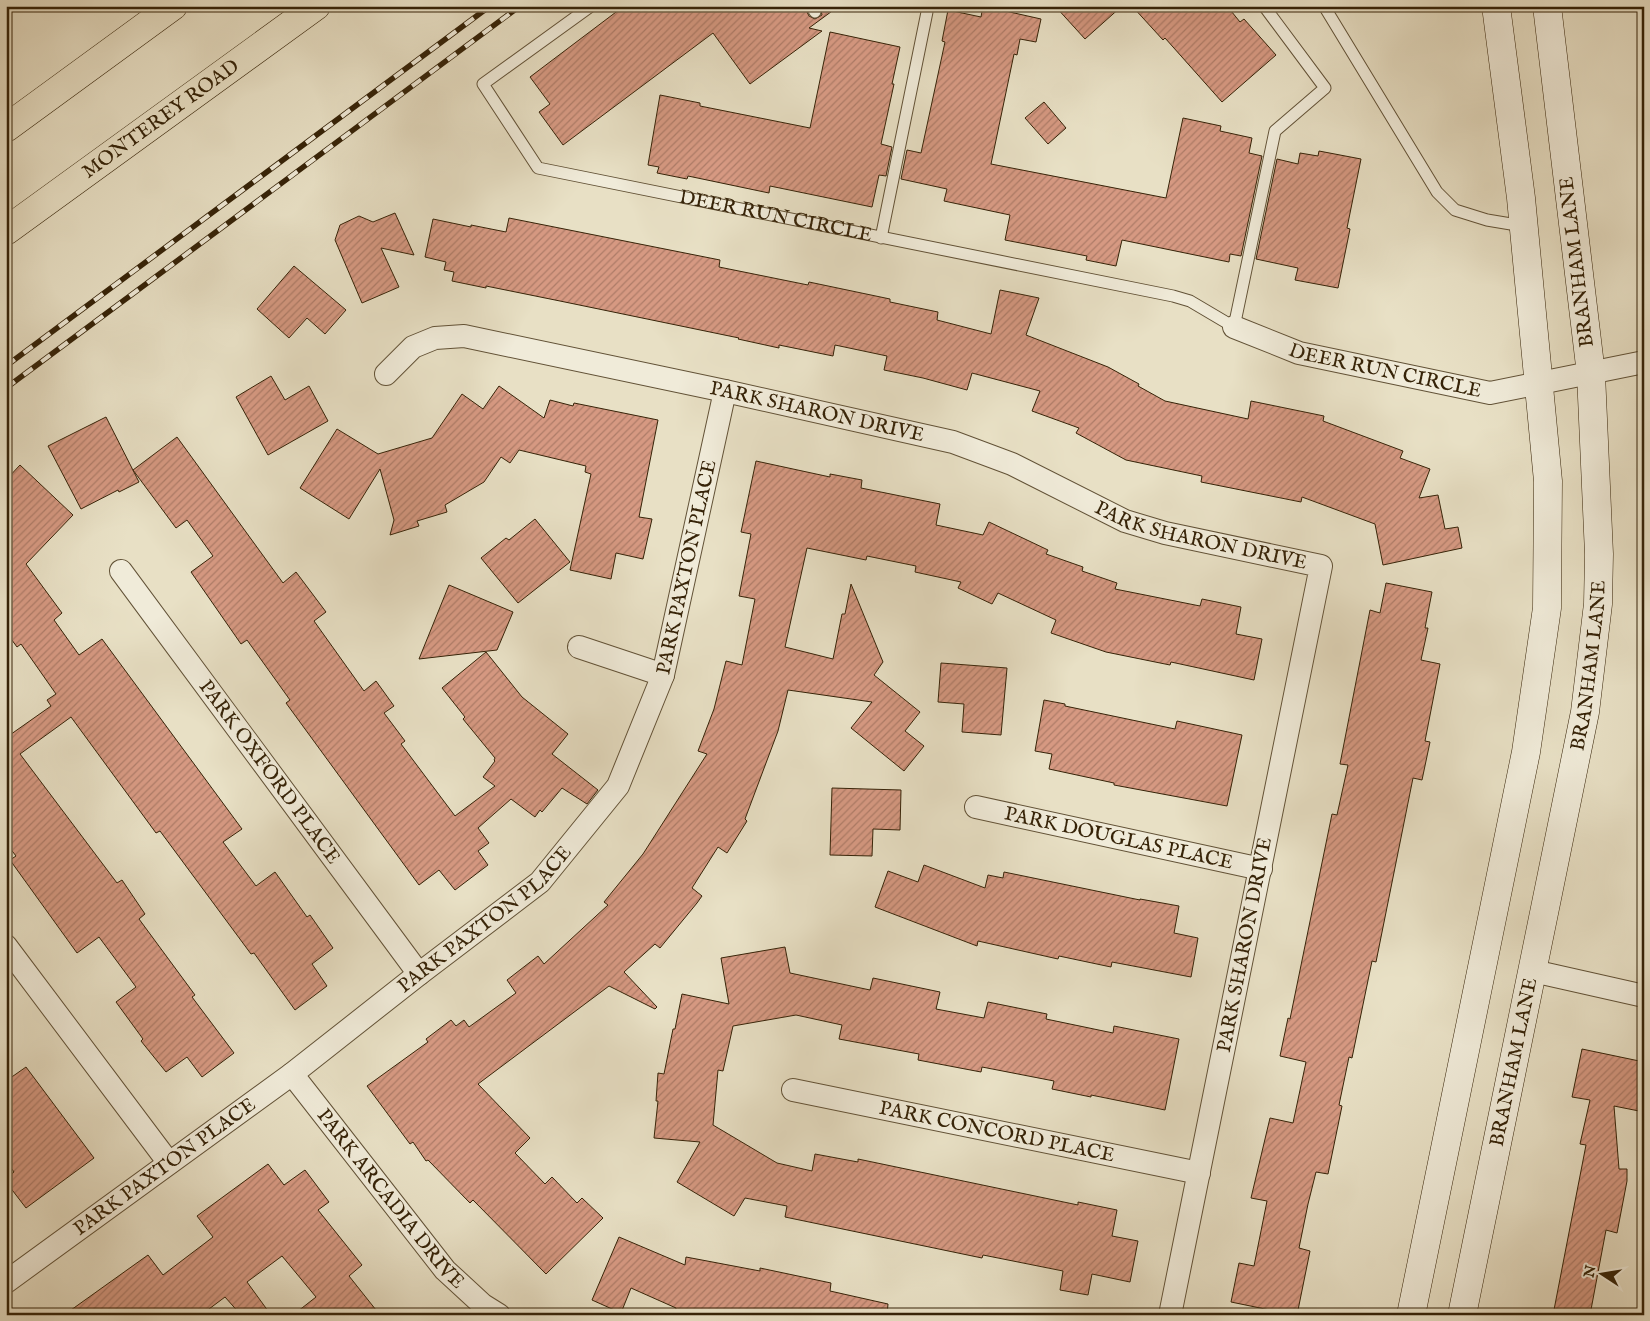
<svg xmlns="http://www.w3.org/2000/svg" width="1650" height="1321" font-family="'IM FELL English',serif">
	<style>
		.building { fill: url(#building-hatch); stroke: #362308 }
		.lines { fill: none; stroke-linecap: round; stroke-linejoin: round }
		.service-casing { stroke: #625237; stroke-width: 13 }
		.minor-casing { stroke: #625237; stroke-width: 24 }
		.secondary-casing { stroke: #362308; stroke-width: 29 }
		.primary-casing { stroke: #362308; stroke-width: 29 }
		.service { stroke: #f0ebd9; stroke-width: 11 }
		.minor { stroke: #f0ebd9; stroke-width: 22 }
		.secondary { stroke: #f0ebd9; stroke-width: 28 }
		.primary { stroke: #e8e0c5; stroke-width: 28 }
		.rail-casing { stroke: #362308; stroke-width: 5.5 }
		.rail { stroke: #f0ebd9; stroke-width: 4; stroke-dasharray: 11; stroke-linecap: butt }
		.labels { text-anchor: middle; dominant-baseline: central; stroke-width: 4; stroke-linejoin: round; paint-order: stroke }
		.street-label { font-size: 20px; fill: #362308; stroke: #f0ebd9 }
	</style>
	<defs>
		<pattern id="building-hatch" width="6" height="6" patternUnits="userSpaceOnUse" patternTransform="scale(1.25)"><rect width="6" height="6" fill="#d69982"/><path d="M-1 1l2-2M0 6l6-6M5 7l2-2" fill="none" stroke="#ae7c68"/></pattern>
	</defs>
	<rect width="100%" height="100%" fill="#e8e0c5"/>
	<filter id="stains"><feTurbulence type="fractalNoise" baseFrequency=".004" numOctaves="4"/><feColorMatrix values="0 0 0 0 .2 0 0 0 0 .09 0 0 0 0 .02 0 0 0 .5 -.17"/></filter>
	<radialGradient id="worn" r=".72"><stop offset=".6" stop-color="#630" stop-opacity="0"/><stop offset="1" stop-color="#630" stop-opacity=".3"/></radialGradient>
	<g class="building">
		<path d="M 624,6 L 804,6 L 809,16 L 815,19 L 822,15 L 820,6 L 839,6 L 809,28 L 822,31 L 750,84 L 713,33 L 563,145 L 539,112 L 550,104 L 530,77 Z"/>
		<path d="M 983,6 L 1041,19 L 1036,42 L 1020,39 L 1017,55 L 1014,54 L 991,164 L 1166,198 L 1183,118 L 1221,126 L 1220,131 L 1252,138 L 1249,153 L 1262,156 L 1241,256 L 1230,254 L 1229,262 L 1122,240 L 1116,266 L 1086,260 L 1087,256 L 1005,240 L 1010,215 L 944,201 L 947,189 L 901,179 L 907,150 L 921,153 L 945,42 L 942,41 L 948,10 L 981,17 Z"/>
		<path d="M 1055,6 L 1122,6 L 1085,39 Z"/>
		<path d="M 1132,6 L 1227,6 L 1240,22 L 1244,19 L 1276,55 L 1222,102 L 1165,38 L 1163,40 Z"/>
		<path d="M 830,32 L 900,47 L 892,84 L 894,84 L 881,144 L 892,147 L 886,176 L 879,175 L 872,207 L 770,186 L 769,193 L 688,176 L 687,179 L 657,173 L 659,167 L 648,165 L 660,95 L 700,103 L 700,106 L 810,128 Z"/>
		<path d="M 1044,102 L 1066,128 L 1048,144 L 1025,118 Z"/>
		<path d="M 1319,151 L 1361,159 L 1347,228 L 1350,229 L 1338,288 L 1295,280 L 1298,268 L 1256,259 L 1277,159 L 1298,164 L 1300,153 L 1318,156 Z"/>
		<path d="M 395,213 L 414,255 L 381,248 L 399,287 L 362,303 L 335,240 L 340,225 L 359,216 L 373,222 Z"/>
		<path d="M 509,218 L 720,260 L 719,267 L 808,285 L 809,282 L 890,299 L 890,302 L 938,312 L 937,320 L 991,334 L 1000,290 L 1039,298 L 1026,335 L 1108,367 L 1139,384 L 1138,386 L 1165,401 L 1248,419 L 1251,401 L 1324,416 L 1323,421 L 1403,451 L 1400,458 L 1430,469 L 1419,498 L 1438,495 L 1445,529 L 1458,527 L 1462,548 L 1383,565 L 1375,524 L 1302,497 L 1301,502 L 1201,482 L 1202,476 L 1126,460 L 1076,433 L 1079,428 L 1032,411 L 1040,391 L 972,373 L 967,390 L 923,378 L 884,370 L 887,356 L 835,345 L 833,356 L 779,345 L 779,348 L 738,339 L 739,338 L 560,301 L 486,286 L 486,288 L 452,281 L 454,272 L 444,270 L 446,262 L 425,257 L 433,219 L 471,227 L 471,225 L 506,232 Z"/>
		<path d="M 294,266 L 346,310 L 325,334 L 307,318 L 289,338 L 257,309 Z"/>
		<path d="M 271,376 L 285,400 L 309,386 L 328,421 L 268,455 L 236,397 Z"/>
		<path d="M 499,386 L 544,418 L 550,400 L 573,406 L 574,403 L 658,420 L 639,517 L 652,519 L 643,559 L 616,553 L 611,579 L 570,570 L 591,474 L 585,472 L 586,466 L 519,450 L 510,463 L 501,457 L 484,482 L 445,505 L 447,512 L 417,521 L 419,526 L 390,535 L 394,520 L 380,469 L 349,519 L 300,488 L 337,429 L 378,454 L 432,438 L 462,394 L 483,409 Z"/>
		<path d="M 106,417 L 139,482 L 119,492 L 118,490 L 81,509 L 48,446 Z"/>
		<path d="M 177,437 L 283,583 L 296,572 L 326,612 L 314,621 L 364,691 L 376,681 L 394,706 L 384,713 L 405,741 L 401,744 L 455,816 L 495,786 L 483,777 L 495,761 L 494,760 L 495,758 L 463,719 L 465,717 L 442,688 L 486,652 L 522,697 L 568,734 L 552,754 L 598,790 L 587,804 L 562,788 L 542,812 L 540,810 L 535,817 L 511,799 L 478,828 L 489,843 L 478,851 L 488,865 L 455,890 L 439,870 L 419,885 L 286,703 L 290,700 L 247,640 L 241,644 L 191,572 L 213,556 L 187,520 L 176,528 L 133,470 Z"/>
		<path d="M 756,461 L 830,477 L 830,474 L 862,480 L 861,488 L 940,504 L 936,525 L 983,535 L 989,522 L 1048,550 L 1046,554 L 1083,567 L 1082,571 L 1117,583 L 1115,589 L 1200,606 L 1202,599 L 1241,607 L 1236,634 L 1262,639 L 1254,680 L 1171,662 L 1170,665 L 1106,652 L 1051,633 L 1056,620 L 998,593 L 992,604 L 958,588 L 961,582 L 915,572 L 916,566 L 867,556 L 866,560 L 807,548 L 785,647 L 833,659 L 842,614 L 845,614 L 851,584 L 883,662 L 874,675 L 920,712 L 905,731 L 924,746 L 904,771 L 851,728 L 872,702 L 788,690 L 778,731 L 745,819 L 747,821 L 727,853 L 718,847 L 692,888 L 702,896 L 697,903 L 660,948 L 655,944 L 624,972 L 657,1007 L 655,1009 L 609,986 L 478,1084 L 530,1138 L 515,1153 L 545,1184 L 552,1177 L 577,1203 L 582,1198 L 603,1218 L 546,1274 L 473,1200 L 470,1203 L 428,1160 L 426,1161 L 413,1142 L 410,1144 L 367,1086 L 428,1042 L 426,1039 L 451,1020 L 456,1026 L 464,1020 L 469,1027 L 516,993 L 507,980 L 538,956 L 544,964 L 608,905 L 604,902 L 643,854 L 707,754 L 698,751 L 714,709 L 726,661 L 742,665 L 755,599 L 739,596 L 751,534 L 741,532 Z"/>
		<path d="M 20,465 L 73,515 L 26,564 L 62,613 L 54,620 L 79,655 L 102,639 L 242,829 L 223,842 L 256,886 L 275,872 L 307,917 L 310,915 L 333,948 L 312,964 L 327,986 L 295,1010 L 254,953 L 251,954 L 160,831 L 156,833 L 71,717 L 20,754 L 117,883 L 122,880 L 145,914 L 139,919 L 195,995 L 192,997 L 234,1053 L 202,1077 L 187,1057 L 166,1072 L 141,1041 L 143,1039 L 116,1002 L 136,987 L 99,937 L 77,953 L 10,860 L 16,856 L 6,843 L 6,736 L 7,737 L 51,706 L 47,700 L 56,694 L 21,644 L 17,647 L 6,632 L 6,480 Z"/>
		<path d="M 535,519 L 570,562 L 518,603 L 481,558 L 506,538 L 509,540 Z"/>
		<path d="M 1386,583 L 1432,592 L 1425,628 L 1428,628 L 1421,660 L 1440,664 L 1425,741 L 1430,742 L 1422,780 L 1413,778 L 1376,962 L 1372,961 L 1352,1058 L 1349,1057 L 1339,1105 L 1342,1106 L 1328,1174 L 1316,1172 L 1308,1204 L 1299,1248 L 1310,1251 L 1297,1315 L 1294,1315 L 1231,1302 L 1239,1263 L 1254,1266 L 1267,1201 L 1251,1198 L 1270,1118 L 1293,1123 L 1306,1062 L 1280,1056 L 1288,1018 L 1290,1019 L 1332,814 L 1337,815 L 1348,765 L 1340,764 L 1370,610 L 1380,613 Z"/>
		<path d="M 449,585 L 513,612 L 497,650 L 419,659 Z"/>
		<path d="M 941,663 L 1007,668 L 1001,735 L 962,732 L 964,704 L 938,702 Z"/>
		<path d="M 1044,700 L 1065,704 L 1065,706 L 1175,729 L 1177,721 L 1242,735 L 1227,806 L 1114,785 L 1114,783 L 1049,769 L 1052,754 L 1035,751 Z"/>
		<path d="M 832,788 L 901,790 L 900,830 L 873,829 L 872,856 L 830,855 Z"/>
		<path d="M 924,865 L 985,888 L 988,875 L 1003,878 L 1004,872 L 1140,900 L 1140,899 L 1179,906 L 1174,933 L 1198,938 L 1191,977 L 1112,962 L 1111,967 L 1059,956 L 1058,959 L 978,941 L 977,946 L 875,907 L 888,871 L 918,882 Z"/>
		<path d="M 785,947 L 790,973 L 870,990 L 873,978 L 940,992 L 936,1009 L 984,1018 L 988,1002 L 1047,1014 L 1046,1019 L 1113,1033 L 1114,1026 L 1179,1039 L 1165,1110 L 1091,1095 L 1091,1097 L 1052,1089 L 1054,1081 L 982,1067 L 981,1072 L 918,1060 L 919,1054 L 839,1039 L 842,1025 L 796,1015 L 733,1026 L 723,1071 L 718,1070 L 713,1125 L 777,1163 L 812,1171 L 815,1154 L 858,1162 L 858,1159 L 1078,1205 L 1078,1202 L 1117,1210 L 1112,1236 L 1138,1241 L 1130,1282 L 1092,1274 L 1088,1295 L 1060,1290 L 1063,1271 L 983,1255 L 982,1258 L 785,1217 L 787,1206 L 745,1198 L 734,1216 L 677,1182 L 700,1142 L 654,1138 L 658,1101 L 656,1101 L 658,1073 L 664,1074 L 673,1029 L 675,1029 L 682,994 L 729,1004 L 721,958 Z"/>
		<path d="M 1582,1049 L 1644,1062 L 1644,1112 L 1614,1106 L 1619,1169 L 1627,1169 L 1627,1181 L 1617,1233 L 1606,1230 L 1590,1315 L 1553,1315 L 1586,1145 L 1580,1144 L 1590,1100 L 1572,1097 Z"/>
		<path d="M 26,1067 L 94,1158 L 26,1208 L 6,1182 L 6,1178 L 14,1172 L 6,1161 L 6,1081 Z"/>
		<path d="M 268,1164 L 284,1185 L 305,1170 L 329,1202 L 318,1210 L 362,1265 L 349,1276 L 380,1315 L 293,1315 L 316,1297 L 282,1256 L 247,1282 L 271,1315 L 241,1315 L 225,1297 L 201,1315 L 64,1315 L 148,1255 L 163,1275 L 213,1237 L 197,1216 Z"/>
		<path d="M 619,1237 L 685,1265 L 686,1257 L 760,1271 L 760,1268 L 831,1283 L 830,1291 L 888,1304 L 887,1315 L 675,1315 L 676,1308 L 631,1288 L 621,1313 L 592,1300 Z"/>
	</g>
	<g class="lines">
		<defs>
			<g id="service">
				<path id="s1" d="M 591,6 L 483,84 L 538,168 L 1173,296 L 1190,301 L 1234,327 L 1275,131 L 1325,88 L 1264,6"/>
				<path d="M 811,6 L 815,12"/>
				<path d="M 1324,6 L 1437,192 L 1455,210 L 1487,220 L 1523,226"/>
				<path d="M 881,238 L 927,12"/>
			</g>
			<g id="minor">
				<path id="s2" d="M 1234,327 L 1299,353 L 1490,393 L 1644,362"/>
				<path id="s3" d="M 386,374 L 413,347 L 435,338 L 464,336 L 725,391 L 953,442 L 1012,464 L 1125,521 L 1165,533 L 1321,566 L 1170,1315"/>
				<path id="s4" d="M 121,571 L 419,974"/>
				<path d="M 579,647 L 663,675"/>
				<path id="s5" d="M 976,807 L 1261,869"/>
				<path d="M 6,946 L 169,1163"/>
				<path d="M 1533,971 L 1644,996"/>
				<path id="s6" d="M 292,1074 L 445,1270 L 483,1305 L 499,1315"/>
				<path id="s7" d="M 793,1090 L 1199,1173"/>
				<path id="s8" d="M 6,1282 L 292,1074 L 419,974 L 540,882 L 618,786 L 663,675 L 725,391"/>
			</g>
			<g id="secondary">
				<path d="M 1411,1315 L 1526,752 L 1547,608 L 1548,481 L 1521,198 L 1496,6"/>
				<path id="s9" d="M 1462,1315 L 1585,712 L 1598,604 L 1599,554 L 1591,374 L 1547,6"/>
			</g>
			<g id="primary">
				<path d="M 6,128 L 173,6"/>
				<path id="s10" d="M 6,231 L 316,6"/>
			</g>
		</defs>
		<use href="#service" class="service-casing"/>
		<use href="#minor" class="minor-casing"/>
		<use href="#secondary" class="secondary-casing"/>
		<use href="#primary" class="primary-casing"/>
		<use href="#service" class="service"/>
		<use href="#minor" class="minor"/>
		<use href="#secondary" class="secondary"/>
		<use href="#primary" class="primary"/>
		<defs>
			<g id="rail">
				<path d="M 6,366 L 490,6"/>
				<path d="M 6,388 L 520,6"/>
			</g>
		</defs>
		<use href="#rail" class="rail-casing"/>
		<use href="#rail" class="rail"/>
	</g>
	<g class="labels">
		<g class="street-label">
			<text stroke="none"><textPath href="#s10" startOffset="191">MONTEREY ROAD</textPath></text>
			<text stroke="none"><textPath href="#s1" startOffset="476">DEER RUN CIRCLE</textPath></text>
			<text transform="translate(1577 262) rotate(-97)">BRANHAM LANE</text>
			<text stroke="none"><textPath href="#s2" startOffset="158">DEER RUN CIRCLE</textPath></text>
			<text stroke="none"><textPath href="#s3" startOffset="452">PARK SHARON DRIVE</textPath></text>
			<text stroke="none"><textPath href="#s3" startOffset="858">PARK SHARON DRIVE</textPath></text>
			<text stroke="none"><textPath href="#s8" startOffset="1021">PARK PAXTON PLACE</textPath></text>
			<text stroke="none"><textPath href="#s9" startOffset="662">BRANHAM LANE</textPath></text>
			<text stroke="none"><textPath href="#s4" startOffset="250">PARK OXFORD PLACE</textPath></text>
			<text stroke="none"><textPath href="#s5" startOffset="146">PARK DOUGLAS PLACE</textPath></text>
			<text stroke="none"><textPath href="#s8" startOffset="601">PARK PAXTON PLACE</textPath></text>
			<text transform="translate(1245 945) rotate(-79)">PARK SHARON DRIVE</text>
			<text stroke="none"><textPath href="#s9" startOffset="258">BRANHAM LANE</textPath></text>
			<text stroke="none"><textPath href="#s7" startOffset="208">PARK CONCORD PLACE</textPath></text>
			<text stroke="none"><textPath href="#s8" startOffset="196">PARK PAXTON PLACE</textPath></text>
			<text stroke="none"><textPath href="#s6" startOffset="159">PARK ARCADIA DRIVE</textPath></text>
		</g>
	</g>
	<rect width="1650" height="1321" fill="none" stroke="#e8e0c5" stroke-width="25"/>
	<rect x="8" y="8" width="1635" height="1306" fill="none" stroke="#362308" stroke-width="2.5"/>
	<rect x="12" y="12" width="1625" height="1296" fill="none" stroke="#362308"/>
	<g transform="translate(1602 1274) rotate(282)" stroke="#f0ebd9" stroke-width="4" paint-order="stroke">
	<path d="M0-4L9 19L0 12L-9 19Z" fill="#362308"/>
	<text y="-8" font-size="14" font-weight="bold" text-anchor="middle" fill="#362308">N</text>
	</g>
	<rect width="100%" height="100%" filter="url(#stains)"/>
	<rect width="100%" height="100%" fill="url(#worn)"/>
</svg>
